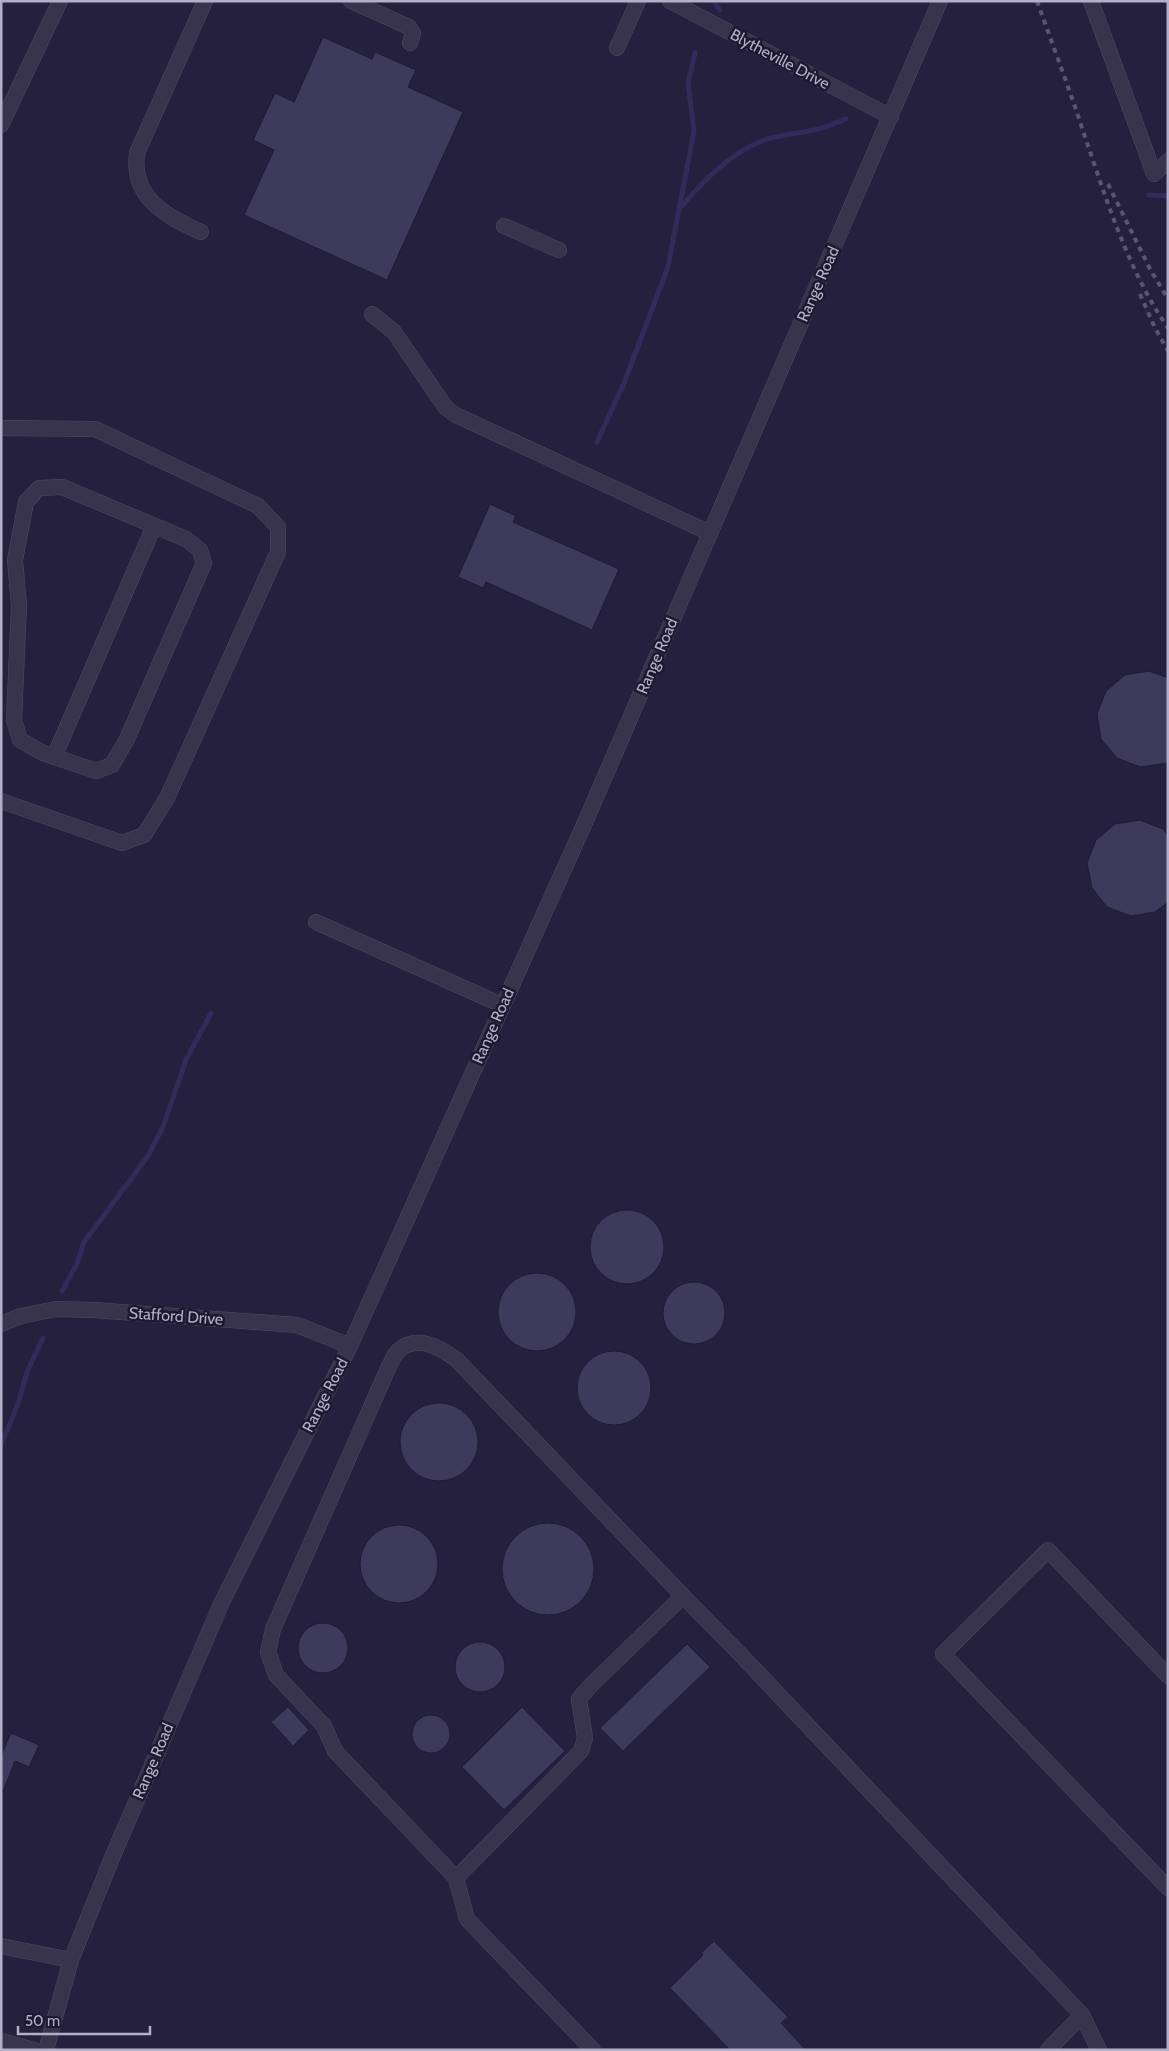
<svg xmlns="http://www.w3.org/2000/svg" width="1169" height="2051" font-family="Cabin,sans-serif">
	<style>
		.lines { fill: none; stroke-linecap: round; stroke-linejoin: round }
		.stream { stroke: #322c5d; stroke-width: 5 }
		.building { fill: #3e3a5b; stroke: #1f1b34 }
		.minor-casing { stroke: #504c65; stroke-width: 16 }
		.minor { stroke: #38344d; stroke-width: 15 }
		.rail { stroke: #5a5574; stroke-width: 4; stroke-dasharray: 5 5; stroke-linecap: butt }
		.labels { text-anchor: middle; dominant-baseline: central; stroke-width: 5; stroke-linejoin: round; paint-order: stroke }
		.street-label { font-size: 16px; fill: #b4afc9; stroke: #1d1931 }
	</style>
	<rect width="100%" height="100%" fill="#24203d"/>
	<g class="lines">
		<g class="stream">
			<path d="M 713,1 L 720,10"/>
			<path d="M 1149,195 L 1168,196"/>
			<path d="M 680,208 C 704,180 731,152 767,139 C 780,135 795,134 809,131 C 822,129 834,124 846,119"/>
			<path d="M 597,442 L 624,383 L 668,267 L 694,131 L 688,83 L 695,53"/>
			<path d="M 62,1291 L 77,1264 L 84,1242 L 148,1156 L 163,1127 L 186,1060 L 211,1013"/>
			<path d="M 1,1445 L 18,1404 L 27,1372 L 43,1338"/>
		</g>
	</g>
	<g class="building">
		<path d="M 323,37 L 372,59 L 375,52 L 416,70 L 408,87 L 463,112 L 387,280 L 244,215 L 274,150 L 253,140 L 275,93 L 294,102 Z"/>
		<path d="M 490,504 L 516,516 L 513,522 L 619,569 L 592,630 L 486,582 L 483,588 L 458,577 Z"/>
		<path d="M 1149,671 L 1168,678 L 1168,763 L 1140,767 L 1117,758 L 1101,739 L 1097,714 L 1106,691 L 1125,675 Z"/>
		<path d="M 1140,820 L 1163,829 L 1168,835 L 1168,902 L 1155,912 L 1131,916 L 1107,907 L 1092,888 L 1087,863 L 1096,840 L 1115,824 Z"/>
		<circle cx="627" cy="1247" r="37"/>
		<circle cx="537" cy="1312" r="39"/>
		<circle cx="694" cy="1313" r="31"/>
		<circle cx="614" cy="1388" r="37"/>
		<circle cx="439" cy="1442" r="39"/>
		<circle cx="548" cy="1569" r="46"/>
		<circle cx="399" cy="1564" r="39"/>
		<circle cx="323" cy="1648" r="25"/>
		<circle cx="480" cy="1667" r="25"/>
		<path d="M 687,1644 L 710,1667 L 623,1751 L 600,1728 Z"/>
		<path d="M 288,1707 L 309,1730 L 293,1746 L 271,1722 Z"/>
		<path d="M 522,1707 L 565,1751 L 504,1810 L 462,1767 Z"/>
		<circle cx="431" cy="1734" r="19"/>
		<path d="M 11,1733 L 39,1745 L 29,1767 L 15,1761 L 2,1794 L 1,1756 Z"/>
		<path d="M 714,1941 L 788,2017 L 781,2023 L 806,2050 L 730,2050 L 670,1988 L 703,1955 L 701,1953 Z"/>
	</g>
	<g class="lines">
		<defs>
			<g id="minor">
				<path d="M 351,1 L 409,27 L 413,33 L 410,43"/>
				<path d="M 670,1 L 891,117"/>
				<path d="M 1091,1 L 1154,174 L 1168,161"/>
				<path d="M 617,48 L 638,1"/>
				<path d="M 1,125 L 60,1"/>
				<path d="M 504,226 L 559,250"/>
				<path d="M 201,232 C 166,216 131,198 137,153 L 205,1"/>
				<path d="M 372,314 L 394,332 L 446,408 L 456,415 L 710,533"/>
				<path d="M 1,428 L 95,429 L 258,506 L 278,527 L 278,552 L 167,798 L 144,835 L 122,843 L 1,801"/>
				<path d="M 62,487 L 186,539 L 200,550 L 204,563 L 126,741 L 112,765 L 96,771 L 43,753 L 20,740 L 14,720 L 19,605 L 15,560 L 26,502 L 39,488 Z"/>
				<path d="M 54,757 L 154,526"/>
				<path d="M 316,922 L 502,1005"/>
				<path d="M 1,1324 L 21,1316 L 56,1309 L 94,1310 L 297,1325 L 350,1346"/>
				<path d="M 1168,1676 L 1048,1550 L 943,1654 L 1168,1888"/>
				<path d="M 456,1878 L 335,1751 L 324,1726 L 276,1675 L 268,1652 L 273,1629 L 386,1373 C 389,1367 393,1357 397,1352 C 416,1333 440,1347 457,1360 L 683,1596"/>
				<path d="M 1,1946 L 71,1960"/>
				<path d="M 1,2041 L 34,2050"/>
				<path d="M 46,2050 L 71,1960 L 112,1858 L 222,1602 L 350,1346 L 587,818 L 940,1"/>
				<path d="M 593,2050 L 467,1919 L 456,1878 L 581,1751 L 585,1738 L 579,1699 L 591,1685 L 683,1596 L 741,1655 L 1082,2015 L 1099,2050"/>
				<path d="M 1048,2050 L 1082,2015"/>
			</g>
		</defs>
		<use href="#minor" class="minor-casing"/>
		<use href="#minor" class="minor"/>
		<g class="rail">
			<path d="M 1037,1 C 1052,43 1068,85 1082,128 C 1105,195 1127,269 1168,328"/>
			<path d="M 1108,184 L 1150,269 L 1168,299"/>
			<path d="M 1140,294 L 1155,328 L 1168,351"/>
		</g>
	</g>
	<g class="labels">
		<g class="street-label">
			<text transform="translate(780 59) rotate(28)">Blytheville Drive</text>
			<text transform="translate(818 284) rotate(-66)">Range Road</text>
			<text transform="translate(657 656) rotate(-67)">Range Road</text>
			<text transform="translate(493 1026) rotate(-66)">Range Road</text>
			<text transform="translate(176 1316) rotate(4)">Stafford Drive</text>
			<text transform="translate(325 1395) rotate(-63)">Range Road</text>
			<text transform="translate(153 1761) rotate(-67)">Range Road</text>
		</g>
	</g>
	<rect width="1169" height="2051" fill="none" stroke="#b4afc9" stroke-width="5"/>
	<path d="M18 2026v8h132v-8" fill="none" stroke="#b4afc9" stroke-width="2.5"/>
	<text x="25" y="2026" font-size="15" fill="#b4afc9" stroke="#1d1931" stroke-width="4" paint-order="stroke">50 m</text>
</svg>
